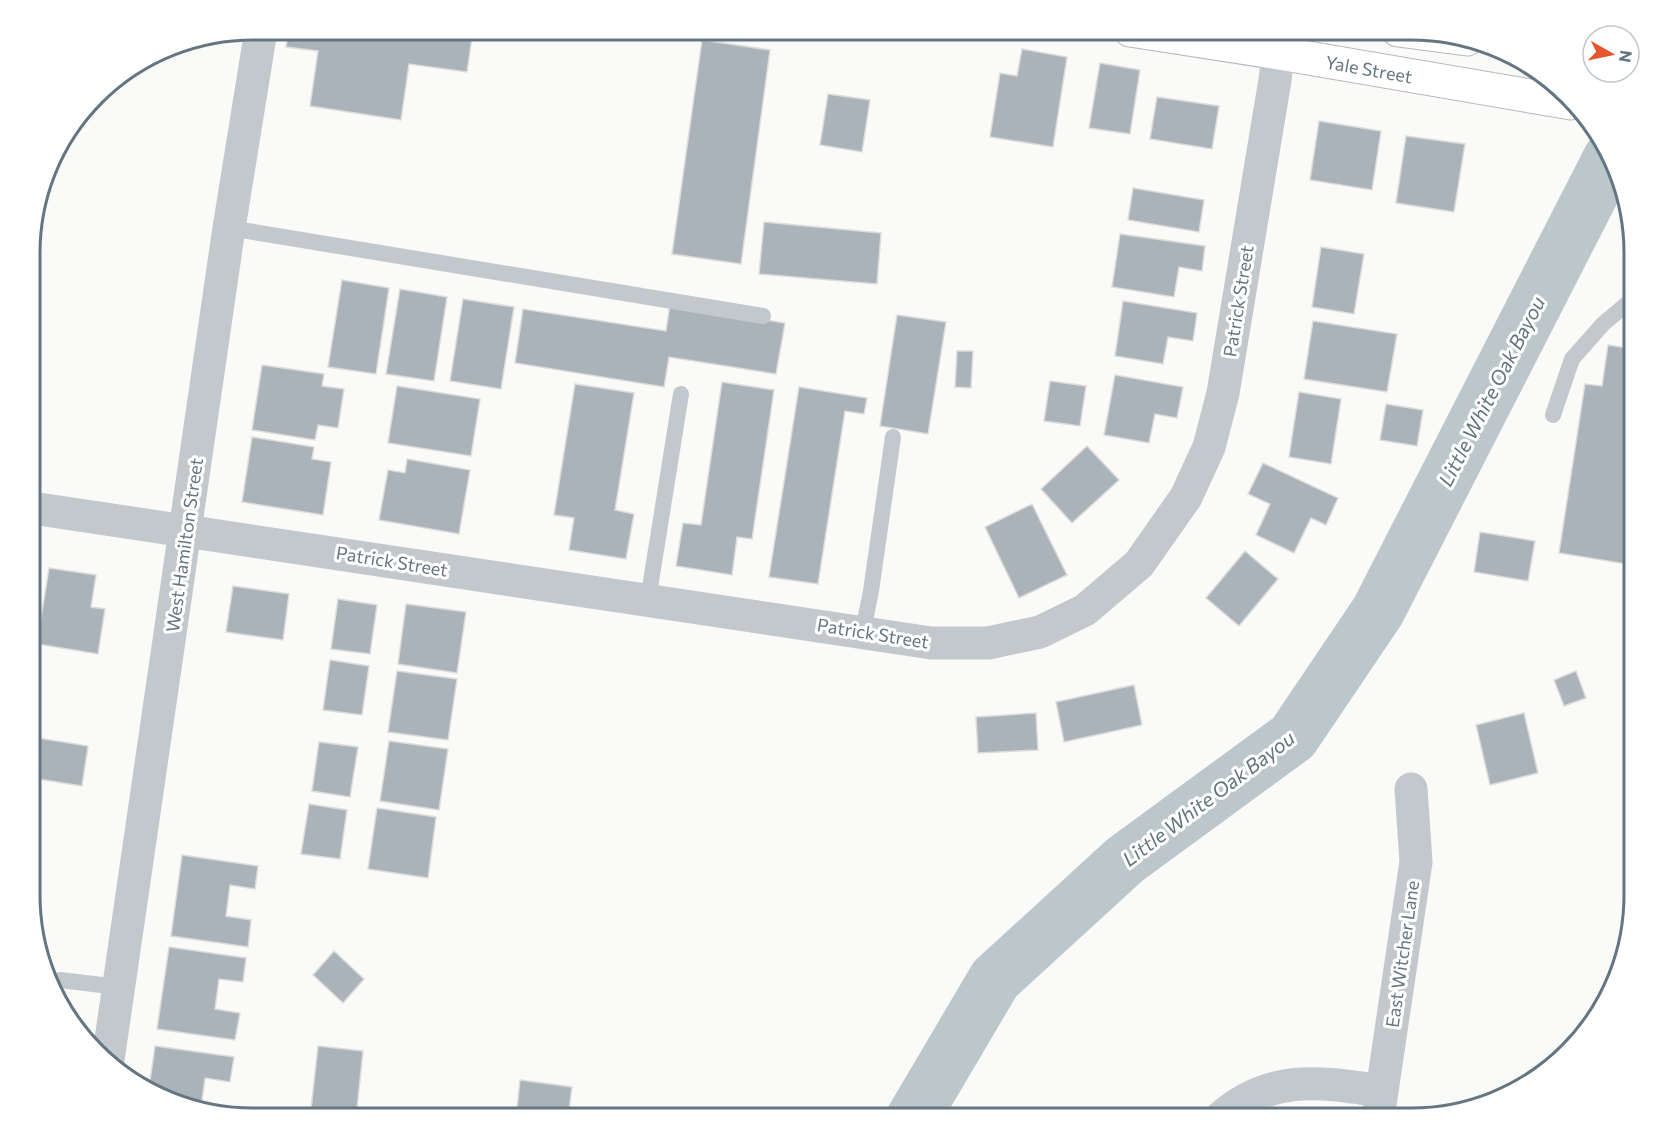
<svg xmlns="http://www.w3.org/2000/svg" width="1665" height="1148" font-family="Commissioner,sans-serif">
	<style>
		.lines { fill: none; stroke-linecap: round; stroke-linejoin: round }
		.river { stroke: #bbc7cb; stroke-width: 54 }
		.building { fill: #aab3b9; stroke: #dcdcda; stroke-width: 1.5 }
		.secondary-casing { stroke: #b3babf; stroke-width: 35 }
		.service { stroke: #c3c8cc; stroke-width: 16 }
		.minor { stroke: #c3c8cc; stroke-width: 33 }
		.secondary { stroke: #fff; stroke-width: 33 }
		.labels { text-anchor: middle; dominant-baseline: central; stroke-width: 6; stroke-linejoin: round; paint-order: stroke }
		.street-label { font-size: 18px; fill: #657683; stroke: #fff }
		.water-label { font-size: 20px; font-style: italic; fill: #60757c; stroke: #fff }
		.rim { fill: none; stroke: #657683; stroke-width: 3 }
	</style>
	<rect width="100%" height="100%" fill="#fafaf8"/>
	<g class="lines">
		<path class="river" d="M 913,1118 L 995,979 L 1125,860 L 1293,737 L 1378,611 L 1610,158"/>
	</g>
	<g class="building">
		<path d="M 289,30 L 473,30 L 467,72 L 409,64 L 401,120 L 310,106 L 318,51 L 286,47 Z"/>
		<path d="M 702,40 L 770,50 L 741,264 L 672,254 Z"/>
		<path d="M 1022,49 L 1067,57 L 1053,147 L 990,137 L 1000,73 L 1017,76 Z"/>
		<path d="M 1100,63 L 1140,70 L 1130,134 L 1089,128 Z"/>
		<path d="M 828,94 L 870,100 L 862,152 L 820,145 Z"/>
		<path d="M 1157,97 L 1219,106 L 1212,149 L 1150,139 Z"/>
		<path d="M 1319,121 L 1381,131 L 1372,190 L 1310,180 Z"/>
		<path d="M 1406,136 L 1465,144 L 1454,212 L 1396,203 Z"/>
		<path d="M 1133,188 L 1204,200 L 1199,232 L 1128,220 Z"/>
		<path d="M 764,222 L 881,233 L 877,284 L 759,274 Z"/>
		<path d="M 1120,234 L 1205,246 L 1202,271 L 1179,267 L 1174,297 L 1112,287 Z"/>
		<path d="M 1321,247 L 1364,254 L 1354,314 L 1312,307 Z"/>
		<path d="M 342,280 L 389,288 L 376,374 L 328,367 Z"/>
		<path d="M 400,289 L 447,297 L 434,381 L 386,374 Z"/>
		<path d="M 463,299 L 514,307 L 501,389 L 450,381 Z"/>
		<path d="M 1123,301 L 1197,313 L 1193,341 L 1168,337 L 1163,364 L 1115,356 Z"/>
		<path d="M 670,304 L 785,323 L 776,374 L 669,357 L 664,387 L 515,363 L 523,309 L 666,331 Z"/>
		<path d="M 897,315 L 946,322 L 928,434 L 880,426 Z"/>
		<path d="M 1313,321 L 1397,334 L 1387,392 L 1304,379 Z"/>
		<path d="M 1608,345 L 1635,349 L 1635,549 L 1632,565 L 1559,553 L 1585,384 L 1602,386 Z"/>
		<path d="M 957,351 L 973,351 L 971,388 L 955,387 Z"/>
		<path d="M 262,365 L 324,374 L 322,386 L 344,389 L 338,428 L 318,425 L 315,440 L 252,430 Z"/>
		<path d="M 1115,375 L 1183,387 L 1177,418 L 1155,414 L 1149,443 L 1104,435 Z"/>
		<path d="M 1050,381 L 1086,386 L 1080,426 L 1044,421 Z"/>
		<path d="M 722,382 L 774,390 L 752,539 L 737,537 L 732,575 L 676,566 L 683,523 L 701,525 Z"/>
		<path d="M 575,384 L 634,393 L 615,510 L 634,514 L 626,559 L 569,550 L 574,518 L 554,515 Z"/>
		<path d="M 397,386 L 480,399 L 471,456 L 388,443 Z"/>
		<path d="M 799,387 L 867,398 L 864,414 L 845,411 L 818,584 L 769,577 Z"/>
		<path d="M 1299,392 L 1341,399 L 1331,464 L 1289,457 Z"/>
		<path d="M 1386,404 L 1423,410 L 1417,446 L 1380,440 Z"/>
		<path d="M 252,437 L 314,447 L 312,459 L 331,462 L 323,515 L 242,502 Z"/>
		<path d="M 1087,446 L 1119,480 L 1072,523 L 1041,489 Z"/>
		<path d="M 407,459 L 470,470 L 459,534 L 379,520 L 388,470 L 405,473 Z"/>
		<path d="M 1263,463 L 1338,498 L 1326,525 L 1311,518 L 1294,553 L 1256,535 L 1270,504 L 1248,494 Z"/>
		<path d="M 1032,504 L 1067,575 L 1019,598 L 985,527 Z"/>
		<path d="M 1480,532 L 1535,541 L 1528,581 L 1474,572 Z"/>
		<path d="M 1245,551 L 1278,579 L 1239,626 L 1206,598 Z"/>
		<path d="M 49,568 L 96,575 L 91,607 L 105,609 L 98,654 L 37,644 Z"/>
		<path d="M 233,586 L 289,594 L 283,640 L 226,632 Z"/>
		<path d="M 338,599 L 377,605 L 370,654 L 331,649 Z"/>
		<path d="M 406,604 L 466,612 L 457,673 L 398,664 Z"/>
		<path d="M 330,660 L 369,666 L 362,715 L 323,710 Z"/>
		<path d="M 397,671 L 457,679 L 448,740 L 388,732 Z"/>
		<path d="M 1576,671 L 1586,698 L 1564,706 L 1554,680 Z"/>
		<path d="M 1134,685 L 1142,725 L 1064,742 L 1056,702 Z"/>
		<path d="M 1036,713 L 1038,750 L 978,753 L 976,717 Z"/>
		<path d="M 1524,713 L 1538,773 L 1490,785 L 1476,725 Z"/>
		<path d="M 32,737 L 88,746 L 82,786 L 32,778 Z"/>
		<path d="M 389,741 L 448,749 L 439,810 L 380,801 Z"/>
		<path d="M 319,742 L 358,747 L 350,797 L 312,791 Z"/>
		<path d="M 309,804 L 347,810 L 340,859 L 301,854 Z"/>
		<path d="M 377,808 L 436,817 L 428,878 L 368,869 Z"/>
		<path d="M 182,855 L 258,866 L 255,889 L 230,885 L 226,916 L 251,920 L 248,947 L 171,936 Z"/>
		<path d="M 169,947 L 246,958 L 243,982 L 219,979 L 215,1009 L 240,1013 L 235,1040 L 157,1029 Z"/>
		<path d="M 334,951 L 364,979 L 343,1003 L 313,975 Z"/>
		<path d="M 155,1046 L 234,1057 L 230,1082 L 205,1078 L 201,1108 L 226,1112 L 226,1115 L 182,1106 L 149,1088 Z"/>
		<path d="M 318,1046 L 363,1051 L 356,1118 L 310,1118 Z"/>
		<path d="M 520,1080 L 572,1087 L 568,1118 L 516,1118 Z"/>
	</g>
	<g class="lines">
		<defs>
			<g id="secondary">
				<path d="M 1130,30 L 1279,53 L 1571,103"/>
				<path d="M 1398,30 L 1467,39"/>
			</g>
		</defs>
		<use href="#secondary" class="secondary-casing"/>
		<g class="service">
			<path d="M 229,228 L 763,316"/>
			<path d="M 1553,415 L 1572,359 L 1603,324 L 1635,297"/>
			<path d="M 648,600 L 681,394"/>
			<path d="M 863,631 L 871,591 L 893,437"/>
			<path d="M 52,983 L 60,980 L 118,987"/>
		</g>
		<g class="minor">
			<path d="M 32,508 L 931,643 L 988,643 L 1040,632 L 1085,610 L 1139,564 L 1186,497 L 1209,447 L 1223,393 L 1275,80 L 1281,30"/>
			<path d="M 108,1060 L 229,228 L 261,30"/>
			<path d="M 1220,1118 C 1271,1073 1320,1082 1382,1091"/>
			<path d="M 1378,1118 L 1416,862 L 1411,789"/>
		</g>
		<use href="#secondary" class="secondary"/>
	</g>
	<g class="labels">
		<g class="street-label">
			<text transform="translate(1369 69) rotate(10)">Yale Street</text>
			<text transform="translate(1238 301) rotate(-81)">Patrick Street</text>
			<text transform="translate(184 545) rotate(-82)">West Hamilton Street</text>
			<text transform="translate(392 561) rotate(9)">Patrick Street</text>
			<text transform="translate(873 633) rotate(9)">Patrick Street</text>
			<text transform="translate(1402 954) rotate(-82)">East Witcher Lane</text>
		</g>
		<g class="water-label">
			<text transform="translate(1491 391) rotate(-63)">Little White Oak Bayou</text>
			<text transform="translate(1208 798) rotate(-37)">Little White Oak Bayou</text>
		</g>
	</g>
	<path d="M0 0H1665V1148H0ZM253 40H1411A213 213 0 0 1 1624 253V895A213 213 0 0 1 1411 1108H253A213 213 0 0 1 40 895V253A213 213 0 0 1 253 40Z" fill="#fff" fill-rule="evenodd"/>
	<path class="rim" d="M253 40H1411A213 213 0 0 1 1624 253V895A213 213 0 0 1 1411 1108H253A213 213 0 0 1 40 895V253A213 213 0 0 1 253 40Z"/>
	<g transform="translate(1611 54) rotate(99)"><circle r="28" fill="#ffffff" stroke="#c1c8cd" stroke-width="1.5"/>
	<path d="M0-4.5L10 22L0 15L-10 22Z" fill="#e4572e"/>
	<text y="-9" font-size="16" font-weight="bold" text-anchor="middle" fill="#657683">N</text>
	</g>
</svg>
